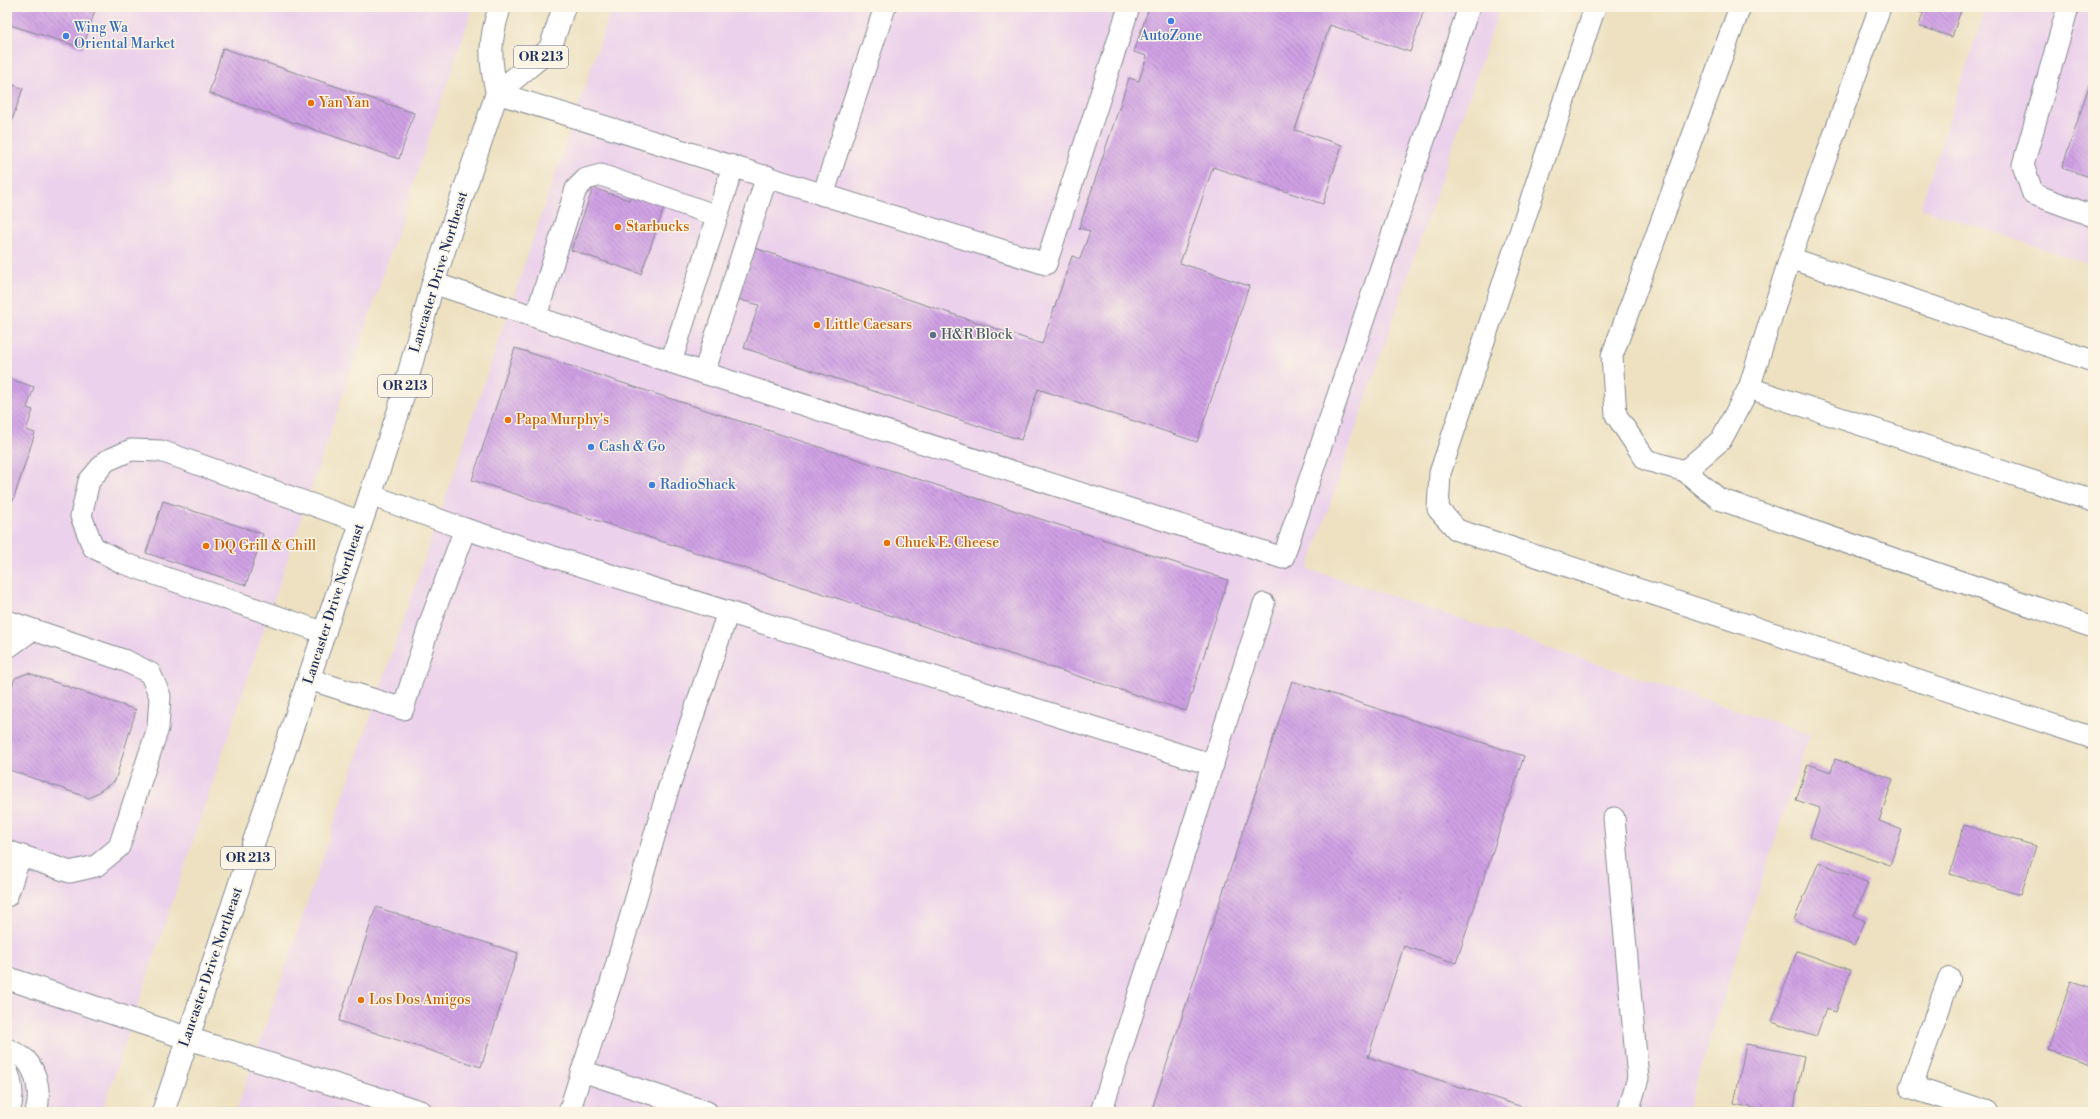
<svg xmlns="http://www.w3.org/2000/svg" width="2100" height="1119" font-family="'Libre Bodoni',serif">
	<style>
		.built { fill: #ebd1eb }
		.building { fill: url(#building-back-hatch) }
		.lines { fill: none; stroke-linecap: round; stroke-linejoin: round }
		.lane-casing { stroke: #848890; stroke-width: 23 }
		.street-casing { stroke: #848890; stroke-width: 24 }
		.secondary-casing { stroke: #848890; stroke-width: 24 }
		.primary-casing { stroke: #848890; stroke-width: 24 }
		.lane { stroke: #fff; stroke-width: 21 }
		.street { stroke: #fff; stroke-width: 22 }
		.secondary { stroke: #fff; stroke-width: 22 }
		.primary { stroke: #fff; stroke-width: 22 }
		.shop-dot { fill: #3f7fe0; stroke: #fcf5e5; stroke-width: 1.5 }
		.food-dot { fill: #e8710a; stroke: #fcf5e5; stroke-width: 1.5 }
		.service-dot { fill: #5c6f8a; stroke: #fcf5e5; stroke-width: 1.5 }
		.labels { text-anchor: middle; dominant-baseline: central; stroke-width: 3; stroke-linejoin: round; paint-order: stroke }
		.shield { fill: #fcf5e5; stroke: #5e6a86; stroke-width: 1 }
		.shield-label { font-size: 13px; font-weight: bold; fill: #1b2f5e }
		.shop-label { font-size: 14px; fill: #366cbe; stroke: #fcf5e5; text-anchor: start }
		.food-label { font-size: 14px; fill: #c56008; stroke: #fcf5e5; text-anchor: start }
		.street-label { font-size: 14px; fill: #1b2f5e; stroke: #fcf5e5 }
		.service-label { font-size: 14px; fill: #4e5e75; stroke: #fcf5e5; text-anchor: start }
	</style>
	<defs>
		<pattern id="building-back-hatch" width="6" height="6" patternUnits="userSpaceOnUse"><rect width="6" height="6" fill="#cfa0e4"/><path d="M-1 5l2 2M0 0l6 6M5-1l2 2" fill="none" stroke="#a783bc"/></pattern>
	</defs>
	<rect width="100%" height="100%" fill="#fcf5e5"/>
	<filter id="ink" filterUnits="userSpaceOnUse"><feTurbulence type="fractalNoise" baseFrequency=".025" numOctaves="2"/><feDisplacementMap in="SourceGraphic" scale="8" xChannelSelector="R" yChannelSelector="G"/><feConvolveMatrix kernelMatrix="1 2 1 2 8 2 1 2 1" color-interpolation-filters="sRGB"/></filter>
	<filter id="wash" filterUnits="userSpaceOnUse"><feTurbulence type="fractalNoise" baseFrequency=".012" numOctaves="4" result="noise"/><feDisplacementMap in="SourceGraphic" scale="16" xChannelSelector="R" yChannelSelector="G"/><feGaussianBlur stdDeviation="0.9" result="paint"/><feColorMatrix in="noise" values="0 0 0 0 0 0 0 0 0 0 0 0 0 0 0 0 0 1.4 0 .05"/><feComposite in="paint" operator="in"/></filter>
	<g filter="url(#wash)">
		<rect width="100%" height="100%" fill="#ede1c1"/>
		<g class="built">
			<path d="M 7,7 L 473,7 L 102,1112 L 7,1112 Z"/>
			<path d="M 612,7 L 1500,7 L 1308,569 L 1810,734 L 1686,1112 L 236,1112 Z"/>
			<path d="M 1986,7 L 2093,7 L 2093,265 L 1920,208 Z"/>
		</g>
		<g id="blocks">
			<g class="building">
				<path d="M 7,7 L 96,7 L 83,48 L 7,24 Z"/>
				<path d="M 1149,7 L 1425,7 L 1410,52 L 1330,25 L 1295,130 L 1342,145 L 1323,204 L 1213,167 L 1180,263 L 1249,286 L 1197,442 L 1038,389 L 1021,440 L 744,348 L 759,305 L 738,299 L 755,248 L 1042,344 L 1072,256 L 1080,259 L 1090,231 L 1079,228 L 1129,78 L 1139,81 L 1147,56 L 1134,52 Z"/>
				<path d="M 1906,7 L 1962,7 L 1952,37 L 1919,26 L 1923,13 Z"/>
				<path d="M 223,48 L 414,113 L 399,159 L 209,93 Z"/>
				<path d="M 2093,74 L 2093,178 L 2062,168 Z"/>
				<path d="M 7,83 L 23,88 L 7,135 Z"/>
				<path d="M 593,188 L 629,200 L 631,193 L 665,205 L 641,274 L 571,250 Z"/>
				<path d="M 515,348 L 1228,580 L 1186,711 L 472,480 Z"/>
				<path d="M 7,378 L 34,387 L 27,408 L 33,410 L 26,430 L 35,433 L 13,501 L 7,499 Z"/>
				<path d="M 163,501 L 263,534 L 246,585 L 146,553 Z"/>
				<path d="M 28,673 L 136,710 L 115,781 L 89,798 L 7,769 L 7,701 L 15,678 Z"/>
				<path d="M 1292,681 L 1524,756 L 1456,963 L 1404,946 L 1368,1057 L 1538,1112 L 1151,1112 Z"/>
				<path d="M 1835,759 L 1893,779 L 1879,821 L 1902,830 L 1890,865 L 1810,837 L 1820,808 L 1796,800 L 1808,764 L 1831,772 Z"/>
				<path d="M 1964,825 L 2036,846 L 2021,895 L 1950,874 Z"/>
				<path d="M 1819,862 L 1868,883 L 1854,916 L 1865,921 L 1854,946 L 1794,920 Z"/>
				<path d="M 376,907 L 518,953 L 481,1067 L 339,1021 Z"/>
				<path d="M 1797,951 L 1851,970 L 1836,1012 L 1826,1009 L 1816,1037 L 1772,1022 Z"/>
				<path d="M 2071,981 L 2093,988 L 2093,1065 L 2048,1050 Z"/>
				<path d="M 1746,1044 L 1804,1056 L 1793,1112 L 1774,1112 L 1734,1104 Z"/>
			</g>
		</g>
	</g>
	<g filter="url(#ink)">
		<use href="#blocks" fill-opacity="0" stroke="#848890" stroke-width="1"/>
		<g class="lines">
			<defs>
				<g id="lane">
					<path d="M 1595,7 L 1440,473 L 1438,509 L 1457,530 L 2093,738"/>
					<path d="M 1740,7 L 1612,356 L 1616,415 L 1646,460 L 1685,471 L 1719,499 L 2093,627"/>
					<path d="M 2068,7 L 2023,165 L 2033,194 L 2093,216"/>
					<path d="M 497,93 L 1046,264 L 1129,7"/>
					<path d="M 823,195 L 885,7"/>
					<path d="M 1790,258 L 1880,7"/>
					<path d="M 433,283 L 704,373 L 1283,558 L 1469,7"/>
					<path d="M 536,316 L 576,189 L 586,179 L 601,175 L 717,216"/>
					<path d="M 671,362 L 733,166"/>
					<path d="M 704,373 L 767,176"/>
					<path d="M 1749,388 L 2093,501"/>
					<path d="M 1685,471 L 1721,440 L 1749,388 L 1790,258 L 2093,361"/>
					<path d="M 465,529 L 1213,765"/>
					<path d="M 7,621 L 126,661 L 150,673 L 160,696 L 158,728 L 119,847 L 96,866 L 70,872 L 7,851"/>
					<path d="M 325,633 L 123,563 L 93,547 L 81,516 L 89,481 L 106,461 L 131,450 L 161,451 L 361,522"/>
					<path d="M 7,648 L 32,630"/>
					<path d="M 309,679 L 403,709 L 431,620 L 465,529 L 370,495"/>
					<path d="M 1614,818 L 1638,1078 L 1628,1112"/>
					<path d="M 7,896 L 20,856"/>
					<path d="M 7,1049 C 13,1052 22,1056 26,1060 C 38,1073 41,1097 36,1112"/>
					<path d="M 7,1071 C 13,1085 14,1097 9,1112"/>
					<path d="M 582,1071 L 611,983 L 667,793 L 728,612"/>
					<path d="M 569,1112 L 582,1071 L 707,1112"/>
					<path d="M 1101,1112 L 1264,604"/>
				</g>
				<g id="street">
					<path d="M 1949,979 L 1911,1087 L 1987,1112"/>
					<path d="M 187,1038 L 421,1112"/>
				</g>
				<path id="secondary" d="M 7,978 L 187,1038"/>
				<g id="primary">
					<path d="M 497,93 C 489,59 489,40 500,7"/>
					<path d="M 163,1112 L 399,410 L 433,283 L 497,93 L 550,49 L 564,7"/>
				</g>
			</defs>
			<use href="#lane" class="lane-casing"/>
			<use href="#street" class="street-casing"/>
			<use href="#secondary" class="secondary-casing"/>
			<use href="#primary" class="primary-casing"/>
			<use href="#lane" class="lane"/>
			<use href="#street" class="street"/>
			<use href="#secondary" class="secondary"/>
			<use href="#primary" class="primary"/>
		</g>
	</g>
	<g class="shop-dot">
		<circle cx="1171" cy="21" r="4"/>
		<circle cx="66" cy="36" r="4"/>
		<circle cx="591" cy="447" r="4"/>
		<circle cx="652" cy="485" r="4"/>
	</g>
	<g class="food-dot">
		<circle cx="311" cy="103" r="4"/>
		<circle cx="618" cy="227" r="4"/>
		<circle cx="817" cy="325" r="4"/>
		<circle cx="508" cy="420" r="4"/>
		<circle cx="887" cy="543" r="4"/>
		<circle cx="206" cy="546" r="4"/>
		<circle cx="361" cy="1000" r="4"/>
	</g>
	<circle class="service-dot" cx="933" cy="335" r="4"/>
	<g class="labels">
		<g class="shield">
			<rect x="514" y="46" width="54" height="22" rx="3"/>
			<rect x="378" y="375" width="54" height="22" rx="3"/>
			<rect x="221" y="847" width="54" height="22" rx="3"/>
		</g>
		<g class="shield-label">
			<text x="541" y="57">OR 213</text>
			<text x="405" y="386">OR 213</text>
			<text x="248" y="858">OR 213</text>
		</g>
		<g class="shop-label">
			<text x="74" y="28">Wing Wa<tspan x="74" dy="16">Oriental Market</tspan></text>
			<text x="1171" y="36" text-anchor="middle">AutoZone</text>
			<text x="599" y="447">Cash &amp; Go</text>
			<text x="660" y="485">RadioShack</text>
		</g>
		<g class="food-label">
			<text x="319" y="103">Yan Yan</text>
			<text x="626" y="227">Starbucks</text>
			<text x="825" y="325">Little Caesars</text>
			<text x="516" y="420">Papa Murphy's</text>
			<text x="895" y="543">Chuck E. Cheese</text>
			<text x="214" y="546">DQ Grill &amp; Chill</text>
			<text x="369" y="1000">Los Dos Amigos</text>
		</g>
		<g class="street-label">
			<text transform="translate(439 272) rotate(-73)">Lancaster Drive Northeast</text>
			<text transform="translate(334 604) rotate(-72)">Lancaster Drive Northeast</text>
			<text transform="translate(211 967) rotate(-71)">Lancaster Drive Northeast</text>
		</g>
		<g class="service-label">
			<text x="941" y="335">H&amp;R Block</text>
		</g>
	</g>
	<rect width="2100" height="1119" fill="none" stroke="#fcf5e5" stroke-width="24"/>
</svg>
